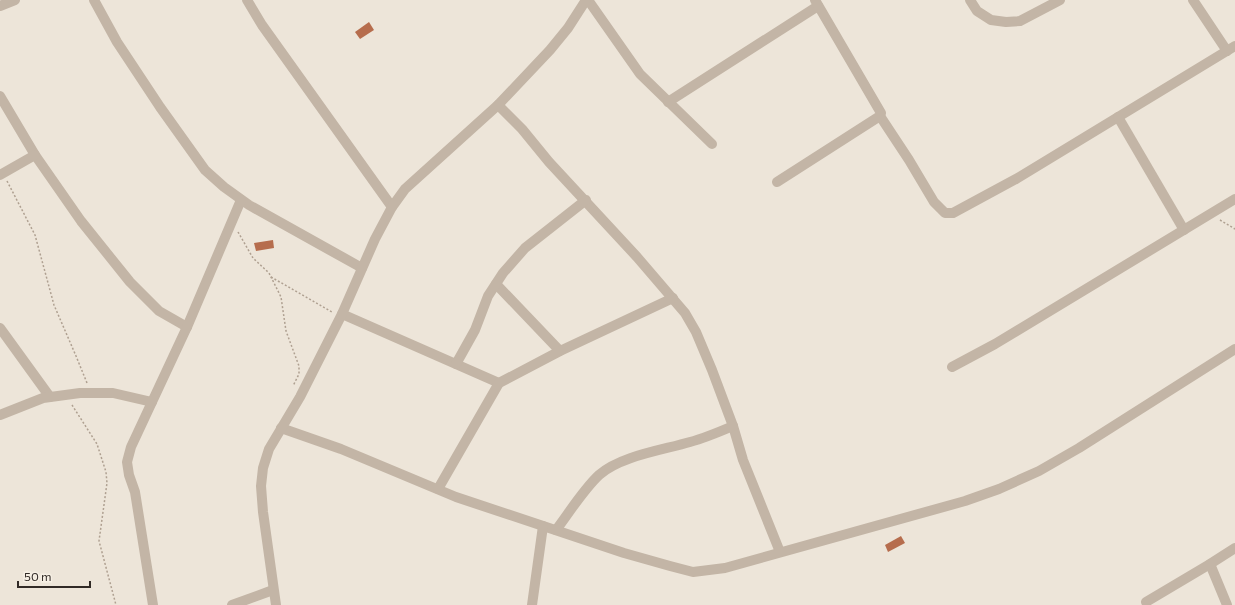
<svg xmlns="http://www.w3.org/2000/svg" width="1235" height="605" font-family="Commissioner,sans-serif">
	<style>
		.building { fill: #b66d4d }
		.lines { fill: none; stroke-linecap: round; stroke-linejoin: round }
		.path { stroke: #afa091; stroke-width: 1.5; stroke-dasharray: 2 2; stroke-linecap: butt }
		.minor { stroke: #c3b5a6; stroke-width: 10 }
	</style>
	<rect width="100%" height="100%" fill="#ede5d9"/>
	<g class="building">
		<path d="M 369,22 L 374,30 L 360,39 L 355,32 Z"/>
		<path d="M 273,240 L 274,248 L 256,251 L 254,243 Z"/>
		<path d="M 901,536 L 905,543 L 888,552 L 885,545 Z"/>
	</g>
	<g class="lines">
		<g class="path">
			<path d="M 7,181 L 35,235 L 54,305 L 76,356 L 87,383"/>
			<path d="M 1220,220 L 1235,229"/>
			<path d="M 238,232 L 253,258 L 269,273 L 281,297 L 286,331 L 299,366 L 299,374 L 293,386"/>
			<path d="M 271,277 L 332,312"/>
			<path d="M 72,405 L 97,444 L 106,472 L 107,483 L 99,541 L 116,605"/>
		</g>
		<g class="minor">
			<path d="M 94,0 L 117,42 L 160,107 L 205,170 L 224,187 L 249,205 L 362,268"/>
			<path d="M 247,0 L 262,25 L 392,207"/>
			<path d="M 588,0 L 640,74 L 712,144"/>
			<path d="M 970,0 L 977,11 L 991,20 L 1006,22 L 1020,21 L 1060,0"/>
			<path d="M 1193,0 L 1227,51"/>
			<path d="M 0,6 L 15,0"/>
			<path d="M 0,96 L 35,155 L 81,221 L 130,282 L 159,311 L 187,327"/>
			<path d="M 668,102 L 818,6"/>
			<path d="M 498,105 L 522,129 L 549,162 L 637,257 L 685,313 L 696,332 L 712,370 L 733,426 L 743,460 L 780,552"/>
			<path d="M 880,116 L 909,160 L 934,202 L 945,213 L 953,213 L 1016,179 L 1235,46"/>
			<path d="M 1118,117 L 1184,230"/>
			<path d="M 0,175 L 35,155"/>
			<path d="M 777,182 L 880,116 L 881,113 L 815,0"/>
			<path d="M 496,284 L 560,351"/>
			<path d="M 342,314 L 499,383"/>
			<path d="M 0,328 L 50,397"/>
			<path d="M 456,364 L 475,330 L 488,296 L 503,273 L 525,248 L 586,200"/>
			<path d="M 952,367 L 995,344 L 1235,199"/>
			<path d="M 0,415 L 43,398 L 80,393 L 113,393 L 152,402"/>
			<path d="M 281,428 L 341,449 L 456,497 L 624,553 L 670,566 L 693,572 L 725,568 L 965,501 L 999,489 L 1039,471 L 1079,448 L 1235,349"/>
			<path d="M 438,489 L 499,383 L 560,351 L 673,298"/>
			<path d="M 556,530 C 569,513 583,490 599,475 C 620,456 663,450 690,442 C 705,438 719,432 733,426"/>
			<path d="M 1210,564 L 1227,605"/>
			<path d="M 1146,602 L 1210,564 L 1235,548"/>
			<path d="M 153,605 L 135,492 L 129,475 L 127,462 L 131,447 L 187,327 L 241,200"/>
			<path d="M 232,605 L 273,590"/>
			<path d="M 276,605 L 263,512 L 261,486 L 263,468 L 269,449 L 300,397 L 342,314 L 375,239 L 392,207 L 405,189 L 498,105 L 550,50 L 568,28 L 586,0"/>
			<path d="M 532,605 L 543,526"/>
		</g>
	</g>
	<path d="M18 581v6h72v-6" fill="none" stroke="#312a26" stroke-width="2"/>
	<text x="24" y="581" font-size="12" fill="#312a26" stroke="#f6efe4" stroke-width="3" paint-order="stroke">50 m</text>
</svg>
